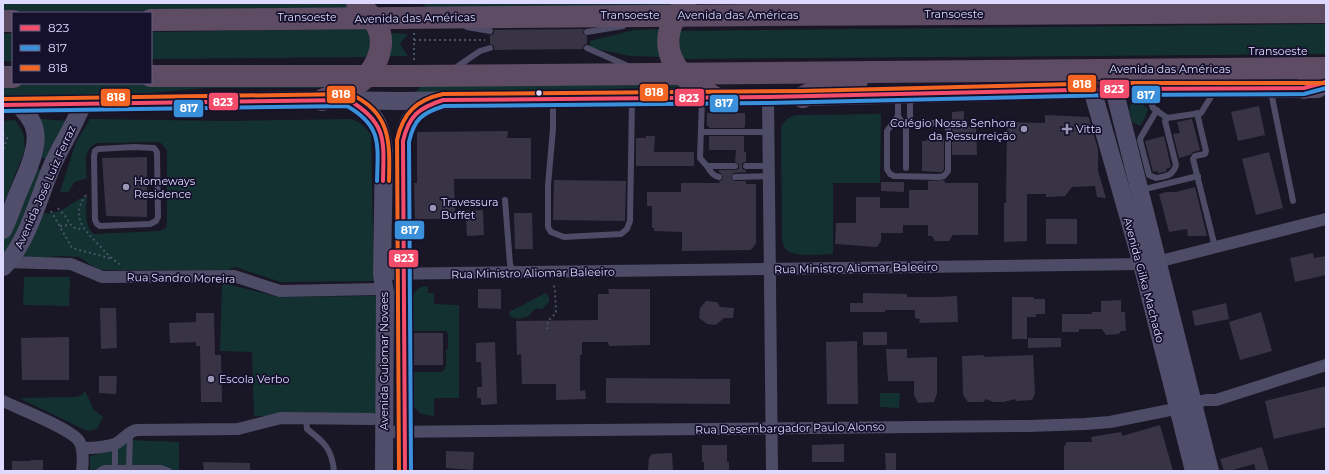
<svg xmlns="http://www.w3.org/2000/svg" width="1329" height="474" font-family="Montserrat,sans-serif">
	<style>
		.green { fill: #143132 }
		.building { fill: #383446 }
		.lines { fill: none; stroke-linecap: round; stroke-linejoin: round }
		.path { stroke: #475464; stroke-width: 2; stroke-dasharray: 2 3; stroke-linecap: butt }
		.lane { stroke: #4d4b66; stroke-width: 6 }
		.street { stroke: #4d4b66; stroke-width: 12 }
		.secondary { stroke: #504e6b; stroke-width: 18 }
		.highway { stroke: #5e4b64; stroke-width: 22 }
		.bus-1-casing { stroke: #15102b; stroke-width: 7 }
		.bus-2-casing { stroke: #15102b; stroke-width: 7 }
		.bus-3-casing { stroke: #15102b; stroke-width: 7 }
		.bus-1 { stroke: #f44d6c; stroke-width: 4 }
		.bus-2 { stroke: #3a90db; stroke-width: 4 }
		.bus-3 { stroke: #f26522; stroke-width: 4 }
		.bus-dot { fill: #dedaff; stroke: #15102b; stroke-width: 1.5 }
		.poi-dot { fill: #9995b3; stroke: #15102b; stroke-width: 1.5 }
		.labels { text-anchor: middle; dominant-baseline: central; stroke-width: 3.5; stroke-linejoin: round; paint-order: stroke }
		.street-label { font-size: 11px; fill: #dedaff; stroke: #15102b }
		.poi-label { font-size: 11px; fill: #dedaff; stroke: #15102b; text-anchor: start }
		.line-badge { stroke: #15102b; stroke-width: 1.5 }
		.badge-label { font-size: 11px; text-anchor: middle; font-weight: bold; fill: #fff }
	</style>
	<rect width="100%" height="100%" fill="#191625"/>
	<g class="green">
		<path d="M 3,3 L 350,3 L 362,10 L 3,11 Z"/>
		<path d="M 423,3 L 677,3 L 674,7 L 428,10 Z"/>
		<path d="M 1326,24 L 1326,54 L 679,59 L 677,31 Z"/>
		<path d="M 372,29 L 374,57 L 151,59 L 151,32 Z"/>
		<path d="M 661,29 L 662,57 L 631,56 L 590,48 L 590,41 L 634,30 Z"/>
		<path d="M 13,33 L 13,61 L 3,61 L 3,34 Z"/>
		<path d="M 386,33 L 408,34 L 400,44 L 408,56 L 387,56 Z"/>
		<path d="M 678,78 L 689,87 L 414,94 L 425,81 Z"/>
		<path d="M 3,83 L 151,83 L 334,87 L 320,88 L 207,88 L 149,93 L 107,95 L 3,96 Z"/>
		<path d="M 1131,103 L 1141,103 L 1148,109 L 1145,118 L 1140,126 L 1132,122 L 1129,110 Z"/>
		<path d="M 881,114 L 880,183 L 833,183 L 833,254 C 822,254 796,257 788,251 C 783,247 782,241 782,236 L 781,127 C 786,119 789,116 798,115 Z"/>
		<path d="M 40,119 L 67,121 L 47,160 L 39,156 C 43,141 47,134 40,119 Z"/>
		<path d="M 90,119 L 228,121 L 351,119 C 360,122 366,127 371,135 L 374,281 L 281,282 L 235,267 L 228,270 L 99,270 L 79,257 L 60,256 L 21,259 L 37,213 C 43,213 50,214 56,212 C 68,209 75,198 87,197 C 87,209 83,229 95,234 L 159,231 L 166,228 L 167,223 L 167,150 L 161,143 L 157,142 L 97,143 C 82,150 86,164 87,178 L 75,182 L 68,192 L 60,192 L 76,142 Z"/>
		<path d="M 15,120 L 23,132 L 25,149 L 3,206 L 3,121 Z"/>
		<path d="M 36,168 L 40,169 L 43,172 L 19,237 L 3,257 L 3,240 Z"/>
		<path d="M 24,277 L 70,277 L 69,306 L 23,305 Z"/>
		<path d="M 222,283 L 279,297 L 377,296 L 378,417 L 254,416 L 252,352 L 220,351 Z"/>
		<path d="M 424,286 L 428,287 L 428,293 L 434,293 L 434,304 L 459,305 L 459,398 L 434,398 L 434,416 L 421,414 L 412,405 L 412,372 L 442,372 C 448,367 446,357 446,350 L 448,349 L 448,334 L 446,331 L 411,331 C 412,317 406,291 424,286 Z"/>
		<path d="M 546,293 L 549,297 L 549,302 L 542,309 C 535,308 533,309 530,315 C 525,319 515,320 510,316 L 509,312 Z"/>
		<path d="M 85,391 L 94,410 L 103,417 L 97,429 L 89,431 L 83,429 L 19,398 L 76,397 L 82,395 Z"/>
		<path d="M 880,393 L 900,393 L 899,408 L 880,407 Z"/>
		<path d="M 127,440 L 179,442 L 179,471 L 90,471 L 90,456 L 112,451 Z"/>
	</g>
	<g class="building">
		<path d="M 584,29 L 583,33 L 587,36 L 587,44 L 584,45 L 583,49 L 494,50 L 494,46 L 490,44 L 490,35 L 494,34 L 494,30 Z"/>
		<path d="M 1259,106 L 1265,135 L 1238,141 L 1231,112 Z"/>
		<path d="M 964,111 L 964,126 L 976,126 L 977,155 L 952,155 L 952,112 Z"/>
		<path d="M 707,113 L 745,113 L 745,126 L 744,128 L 709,128 L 709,126 L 707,126 Z"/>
		<path d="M 1045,115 L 1088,117 L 1089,118 L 1098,149 L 1098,171 L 1106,198 L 1097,197 L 1095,186 L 1072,187 L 1065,196 L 1046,197 L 1046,194 L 1027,194 L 1027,241 L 1004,242 L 1004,203 L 1006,203 L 1007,122 L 1045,123 Z"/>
		<path d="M 1192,119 L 1200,150 L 1193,152 L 1190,155 L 1179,158 L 1173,134 L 1180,133 L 1177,122 Z"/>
		<path d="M 508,131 L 507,138 L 531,138 L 531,179 L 454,179 L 455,211 L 483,210 L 484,235 L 467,236 L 466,219 L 415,219 L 414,183 L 417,183 L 417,132 Z"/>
		<path d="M 646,136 L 655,136 L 654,152 L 694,152 L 694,166 L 636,166 L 636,138 L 646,138 Z"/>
		<path d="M 709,136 L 744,136 L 744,152 L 746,152 L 746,162 L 742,163 L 742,166 L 743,170 L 746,170 L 746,172 L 733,173 L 731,178 L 735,181 L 746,181 L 746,184 L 756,184 L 756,243 L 752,249 L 749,250 L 682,251 L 682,232 L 654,231 L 654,228 L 652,228 L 652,206 L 647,206 L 647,192 L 681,192 L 681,183 L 720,183 L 719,181 L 722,180 L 723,176 L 719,172 L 719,170 L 735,170 L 739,169 L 739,164 L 735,162 L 736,150 L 709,150 Z"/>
		<path d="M 1164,136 L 1171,167 L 1166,169 L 1167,171 L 1165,172 L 1158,173 L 1158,171 L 1153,172 L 1145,141 Z"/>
		<path d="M 944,138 L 944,169 L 942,172 L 939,172 L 922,171 L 922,141 L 927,141 L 927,139 Z"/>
		<path d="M 1269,152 L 1283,208 L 1256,215 L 1242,159 Z"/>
		<path d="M 147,157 L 147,217 L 106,216 L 102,158 Z"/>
		<path d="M 554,180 L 626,181 L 625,221 L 553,220 Z"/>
		<path d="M 944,180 L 945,183 L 978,183 L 978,235 L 953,235 L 949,241 L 935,241 L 932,236 L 928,236 L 928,225 L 903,225 L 903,233 L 881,233 L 881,241 L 877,247 L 835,244 L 836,223 L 856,223 L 856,197 L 880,197 L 880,208 L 909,208 L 909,190 L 928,190 L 928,181 Z"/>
		<path d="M 881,182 L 904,182 L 904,192 L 881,191 Z"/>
		<path d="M 1195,187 L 1207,236 L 1188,236 L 1187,229 L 1169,232 L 1159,194 L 1167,192 L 1176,192 Z"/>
		<path d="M 514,213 L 532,213 L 533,249 L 515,249 Z"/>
		<rect x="1046" y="219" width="31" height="25"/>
		<path d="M 1313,253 L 1314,258 L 1326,256 L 1326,275 L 1295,282 L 1290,258 Z"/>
		<path d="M 478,289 L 501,289 L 501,309 L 478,308 Z"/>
		<path d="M 608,289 L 650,289 L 650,345 L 609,346 L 608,342 L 582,342 L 582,355 L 580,355 L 580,391 L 585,390 L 586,399 L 556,400 L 556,384 L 522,384 L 521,354 L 517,355 L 516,321 L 598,320 L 598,294 L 609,294 Z"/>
		<path d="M 863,293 L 907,294 L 907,297 L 939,297 L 957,296 L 958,322 L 919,323 L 920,319 L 915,318 L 915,310 L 885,310 L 885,312 L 850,312 L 850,303 L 863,303 Z"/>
		<path d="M 1012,297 L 1034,297 L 1034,299 L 1045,299 L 1045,314 L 1036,314 L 1036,317 L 1027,317 L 1027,339 L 1012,339 Z"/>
		<path d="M 1121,300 L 1121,312 L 1125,312 L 1126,331 L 1121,331 L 1119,334 L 1106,335 L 1102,329 L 1079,329 L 1079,332 L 1062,332 L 1062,314 L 1092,314 L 1092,312 L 1101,312 L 1101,301 Z"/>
		<path d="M 706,301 L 717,302 L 720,307 L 734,308 L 733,318 L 724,318 L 716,325 L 707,324 L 699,318 L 700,308 Z"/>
		<path d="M 1226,303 L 1229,319 L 1195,326 L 1192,311 Z"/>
		<path d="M 100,308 L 116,308 L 117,348 L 101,349 Z"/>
		<path d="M 1261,312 L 1272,351 L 1240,360 L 1229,322 Z"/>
		<path d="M 196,313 L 214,313 L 215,355 L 221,355 L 222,402 L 201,402 L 200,346 L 196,346 L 196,342 L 170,343 L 169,323 L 196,322 Z"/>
		<rect x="863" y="332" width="24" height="13"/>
		<rect x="414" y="333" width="29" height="32"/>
		<path d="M 69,337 L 69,380 L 22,380 L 21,338 Z"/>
		<path d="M 1028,338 L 1061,338 L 1061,347 L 1028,348 Z"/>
		<path d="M 857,341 L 858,404 L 827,404 L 826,342 Z"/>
		<path d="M 495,342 L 497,404 L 481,405 L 481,398 L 477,398 L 477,387 L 482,387 L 481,362 L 476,362 L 476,343 Z"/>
		<path d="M 886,349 L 907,349 L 907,358 L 937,357 L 937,393 L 934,402 L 918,403 L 914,395 L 914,381 L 888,381 Z"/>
		<path d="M 984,355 L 984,357 L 1033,355 L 1035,394 L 1032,400 L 1016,401 L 1015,399 L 1004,402 L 993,402 L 986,399 L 983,402 L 968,402 L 965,398 L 963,394 L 962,356 Z"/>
		<path d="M 99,376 L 117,376 L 116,394 L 99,393 Z"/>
		<path d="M 606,378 L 730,379 L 730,404 L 606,403 Z"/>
		<path d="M 1326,386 L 1326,427 L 1274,439 L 1265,401 Z"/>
		<path d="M 1160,425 L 1173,471 L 1064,471 L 1064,447 L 1067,442 L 1092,442 L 1091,437 L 1121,432 L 1122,436 Z"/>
		<path d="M 844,444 L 844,462 L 812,462 L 812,445 Z"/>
		<path d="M 702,445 L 727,445 L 727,462 L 729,462 L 729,471 L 704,471 L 704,462 L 702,462 Z"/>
		<path d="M 1262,447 L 1269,471 L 1256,471 L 1254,464 L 1229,471 L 1224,471 L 1220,459 Z"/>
		<path d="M 446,451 L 474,452 L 473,470 L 446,468 Z"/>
		<path d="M 672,453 L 673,471 L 648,471 L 649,458 L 652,454 Z"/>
		<path d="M 885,453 L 896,453 L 896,471 L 886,471 Z"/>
		<path d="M 31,460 L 43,460 L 43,471 L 12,471 L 12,461 L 31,461 Z"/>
		<path d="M 203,462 L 250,463 L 250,471 L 204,471 Z"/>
	</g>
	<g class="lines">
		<g class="path">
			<path d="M 414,33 L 414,61"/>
			<path d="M 414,40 L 485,40"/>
			<path d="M 3,134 L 7,138 L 3,151"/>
			<path d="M 86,195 C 70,217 84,230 100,246 C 106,253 113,260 121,265"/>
			<path d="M 58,208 C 60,211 63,213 65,216 C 72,225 70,229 83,229"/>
			<path d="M 51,211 L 72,248 L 113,259"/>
			<path d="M 60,226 L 70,225"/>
			<path d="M 547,329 L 548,321 L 556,313 L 555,290 L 553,283"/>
		</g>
		<g class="lane">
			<path d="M 467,27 L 490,31"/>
			<path d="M 587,32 L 623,26"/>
			<path d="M 587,48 L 628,66"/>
			<path d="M 458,66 L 480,51 L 490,48"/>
			<path d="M 1148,92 L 1153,108 L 1167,118 L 1201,113 L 1214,92"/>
			<path d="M 1271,92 L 1293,201"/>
			<path d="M 898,96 L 898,116 L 887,131 L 887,169 L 890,174 L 894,176 L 939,177 L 944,176 L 948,171 L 948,126 L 943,123 L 910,123"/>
			<path d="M 702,99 L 700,158 L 707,166 L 735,166"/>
			<path d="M 553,101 L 553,129 L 548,185 L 548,227 L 551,232 L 564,237 L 621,234 L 627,229 L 630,221 L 632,100"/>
			<path d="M 1157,110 L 1141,137 L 1140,140 L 1149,175 L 1156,178 C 1166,176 1173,176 1176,165 L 1165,121 L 1167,118"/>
			<path d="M 1197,113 L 1206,151 L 1205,154 L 1195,156 L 1193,159 L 1215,247"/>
			<path d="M 898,116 L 906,128 L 906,168"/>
			<path d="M 908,125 L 910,123 L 910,97"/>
			<path d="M 701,132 L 769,132"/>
			<path d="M 134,147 L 154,148 L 157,152 L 158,217 L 156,221 L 150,224 L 100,226 L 97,224 L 95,220 L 94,156 L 95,151 L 98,149 Z"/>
			<path d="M 707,166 C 710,171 713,176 719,177"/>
			<path d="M 746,166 L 769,166"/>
			<path d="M 735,177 L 769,176"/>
			<path d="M 1141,190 L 1198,176"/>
			<path d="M 505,200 L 510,264 L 513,273"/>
			<path d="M 306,418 L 307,429 C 324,442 332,449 334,471"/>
			<path d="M 115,468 L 115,444"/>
			<path d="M 129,468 L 130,434"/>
			<path d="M 99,471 L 104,468 L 161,468 L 169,471"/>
		</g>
		<g class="street">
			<path d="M 768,97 L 772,471"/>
			<path d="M 8,262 L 71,264 L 102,277 L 234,276 L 280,291 L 380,289"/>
			<path d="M 382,274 L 1142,264 L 1157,262 L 1326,219"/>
			<path d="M 3,401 C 19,409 70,428 79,441 C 84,449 83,462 82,471"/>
			<path d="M 1193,403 L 1206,400 L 1216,400 L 1326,365"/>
			<path d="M 384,432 L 1029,426 L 1085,424 L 1110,422 L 1185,407"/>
			<path d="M 82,448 C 93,448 104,448 115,444 C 123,440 128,431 137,430 L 238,429 L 281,418 L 373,419"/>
		</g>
		<g class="secondary">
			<path d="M 1092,89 L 1142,264 L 1194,471"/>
			<path d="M 1114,89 L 1210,471"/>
			<path d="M 350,100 C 376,113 381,123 384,151 L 382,274 L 385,293 L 384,471"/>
			<path d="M 3,105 L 322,100 L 400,101 L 714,97 L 803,97 L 1114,89 L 1318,89"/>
			<path d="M 3,230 C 8,220 12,209 16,198 C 23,180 39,151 35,131 C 33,120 26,113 19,105"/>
			<path d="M 3,267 C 26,246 39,197 51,168 C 60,147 74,127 82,105"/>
			<path d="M 405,471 L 403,274 L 403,141 C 407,118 415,110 437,102"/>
		</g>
		<g class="highway">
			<path d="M 685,5 C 665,25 662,51 681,73 C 690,83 703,90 714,97"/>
			<path d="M 151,20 C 543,17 934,13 1326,12"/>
			<path d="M 3,21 L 13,21"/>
			<path d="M 151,76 L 413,76 L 1326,68"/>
			<path d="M 3,77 L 13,77"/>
			<path d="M 1304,88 L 1326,82"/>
			<path d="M 803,97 L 815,91 L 857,81"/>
			<path d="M 322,100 C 333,96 346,92 356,85 C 374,74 388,46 377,26 C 373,16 365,10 357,3"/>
		</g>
		<defs>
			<g id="bus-1">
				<path d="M 3,105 L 349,100 C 387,123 384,140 383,181"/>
				<path d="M 405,471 L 403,141 C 409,115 419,108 443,100 L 768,97 L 1114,89 L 1304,88 L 1326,82"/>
			</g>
			<g id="bus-2">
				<path d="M 3,111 L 347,106 C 382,126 378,144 377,181"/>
				<path d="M 411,471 L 409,142 C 414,119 422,113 444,106 L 768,103 L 1114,95 L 1304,94 L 1326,88"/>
			</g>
			<g id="bus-3">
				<path d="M 3,99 L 350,94 C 391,112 390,142 389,181"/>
				<path d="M 399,471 L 397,140 C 403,113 416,100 443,94 L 803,91 L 1114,83 L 1326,83"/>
			</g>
		</defs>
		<use href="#bus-1" class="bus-1-casing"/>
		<use href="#bus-2" class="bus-2-casing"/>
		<use href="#bus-3" class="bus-3-casing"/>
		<use href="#bus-1" class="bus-1"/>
		<use href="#bus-2" class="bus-2"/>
		<use href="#bus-3" class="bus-3"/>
	</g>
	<circle class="bus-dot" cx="539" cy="93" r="3.5"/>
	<g class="poi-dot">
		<circle cx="1024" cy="129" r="4"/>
		<path d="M1065 123h4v4h4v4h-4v4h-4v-4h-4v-4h4z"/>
		<circle cx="126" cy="187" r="4"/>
		<circle cx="433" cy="208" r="4"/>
		<circle cx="211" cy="379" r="4"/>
	</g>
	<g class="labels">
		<g class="street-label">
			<text x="954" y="14">Transoeste</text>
			<text x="630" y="15">Transoeste</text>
			<text x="738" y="15">Avenida das Américas</text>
			<text x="307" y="17">Transoeste</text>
			<text transform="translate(415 18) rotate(-1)">Avenida das Américas</text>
			<text x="1278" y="51">Transoeste</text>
			<text x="1170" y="69">Avenida das Américas</text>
			<text transform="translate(45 187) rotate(-66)">Avenida José Luiz Ferraz</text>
			<text transform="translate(856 268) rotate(-1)">Rua Ministro Aliomar Baleeiro</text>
			<text transform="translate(533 273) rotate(-1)">Rua Ministro Aliomar Baleeiro</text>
			<text transform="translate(181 278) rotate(1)">Rua Sandro Moreira</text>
			<text transform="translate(1144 280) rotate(75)">Avenida Gilka Machado</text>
			<text transform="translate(384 361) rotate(-90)">Avenida Guiomar Novaes</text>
			<text transform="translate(790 428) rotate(-1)">Rua Desembargador Paulo Alonso</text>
		</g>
		<g class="poi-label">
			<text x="1016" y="123" text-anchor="end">Colégio Nossa Senhora<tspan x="1016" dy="13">da Ressurreição</tspan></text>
			<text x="1076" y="129">Vitta</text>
			<text x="134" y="181">Homeways<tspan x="134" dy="13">Residence</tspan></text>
			<text x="441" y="202">Travessura<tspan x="441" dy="13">Buffet</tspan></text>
			<text x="219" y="379">Escola Verbo</text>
		</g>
	</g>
	<g class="line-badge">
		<rect x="1067" y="74" width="30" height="19" rx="4" fill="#f26522"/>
		<rect x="1099" y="79" width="31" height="20" rx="4" fill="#f44d6c"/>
		<rect x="639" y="83" width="30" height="19" rx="4" fill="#f26522"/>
		<rect x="326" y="85" width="30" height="19" rx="4" fill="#f26522"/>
		<rect x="1131" y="85" width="30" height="19" rx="4" fill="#3a90db"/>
		<rect x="100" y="88" width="31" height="19" rx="4" fill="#f26522"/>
		<rect x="674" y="88" width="31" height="19" rx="4" fill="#f44d6c"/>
		<rect x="208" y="92" width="31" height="19" rx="4" fill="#f44d6c"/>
		<rect x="709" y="94" width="30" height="19" rx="4" fill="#3a90db"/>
		<rect x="173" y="99" width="31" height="19" rx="4" fill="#3a90db"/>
		<rect x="394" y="220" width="31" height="20" rx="4" fill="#3a90db"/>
		<rect x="388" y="249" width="31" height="19" rx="4" fill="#f44d6c"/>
	</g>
	<g class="badge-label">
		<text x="1082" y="88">818</text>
		<text x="1114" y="93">823</text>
		<text x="654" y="96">818</text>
		<text x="341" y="98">818</text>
		<text x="1146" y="99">817</text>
		<text x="116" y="101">818</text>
		<text x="689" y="102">823</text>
		<text x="223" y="106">823</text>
		<text x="724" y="107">817</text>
		<text x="189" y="112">817</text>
		<text x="410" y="234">817</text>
		<text x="404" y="262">823</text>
	</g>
	<rect width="1329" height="474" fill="none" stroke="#dedaff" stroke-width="8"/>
	<rect x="12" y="12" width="140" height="72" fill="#15102b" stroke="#656180"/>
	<rect x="20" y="25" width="20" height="6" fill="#f44d6c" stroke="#656180"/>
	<text x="48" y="32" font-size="12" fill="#dedaff">823</text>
	<rect x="20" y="45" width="20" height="6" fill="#3a90db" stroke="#656180"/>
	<text x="48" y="52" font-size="12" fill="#dedaff">817</text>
	<rect x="20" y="65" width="20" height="6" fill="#f26522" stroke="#656180"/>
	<text x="48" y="72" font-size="12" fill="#dedaff">818</text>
</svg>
